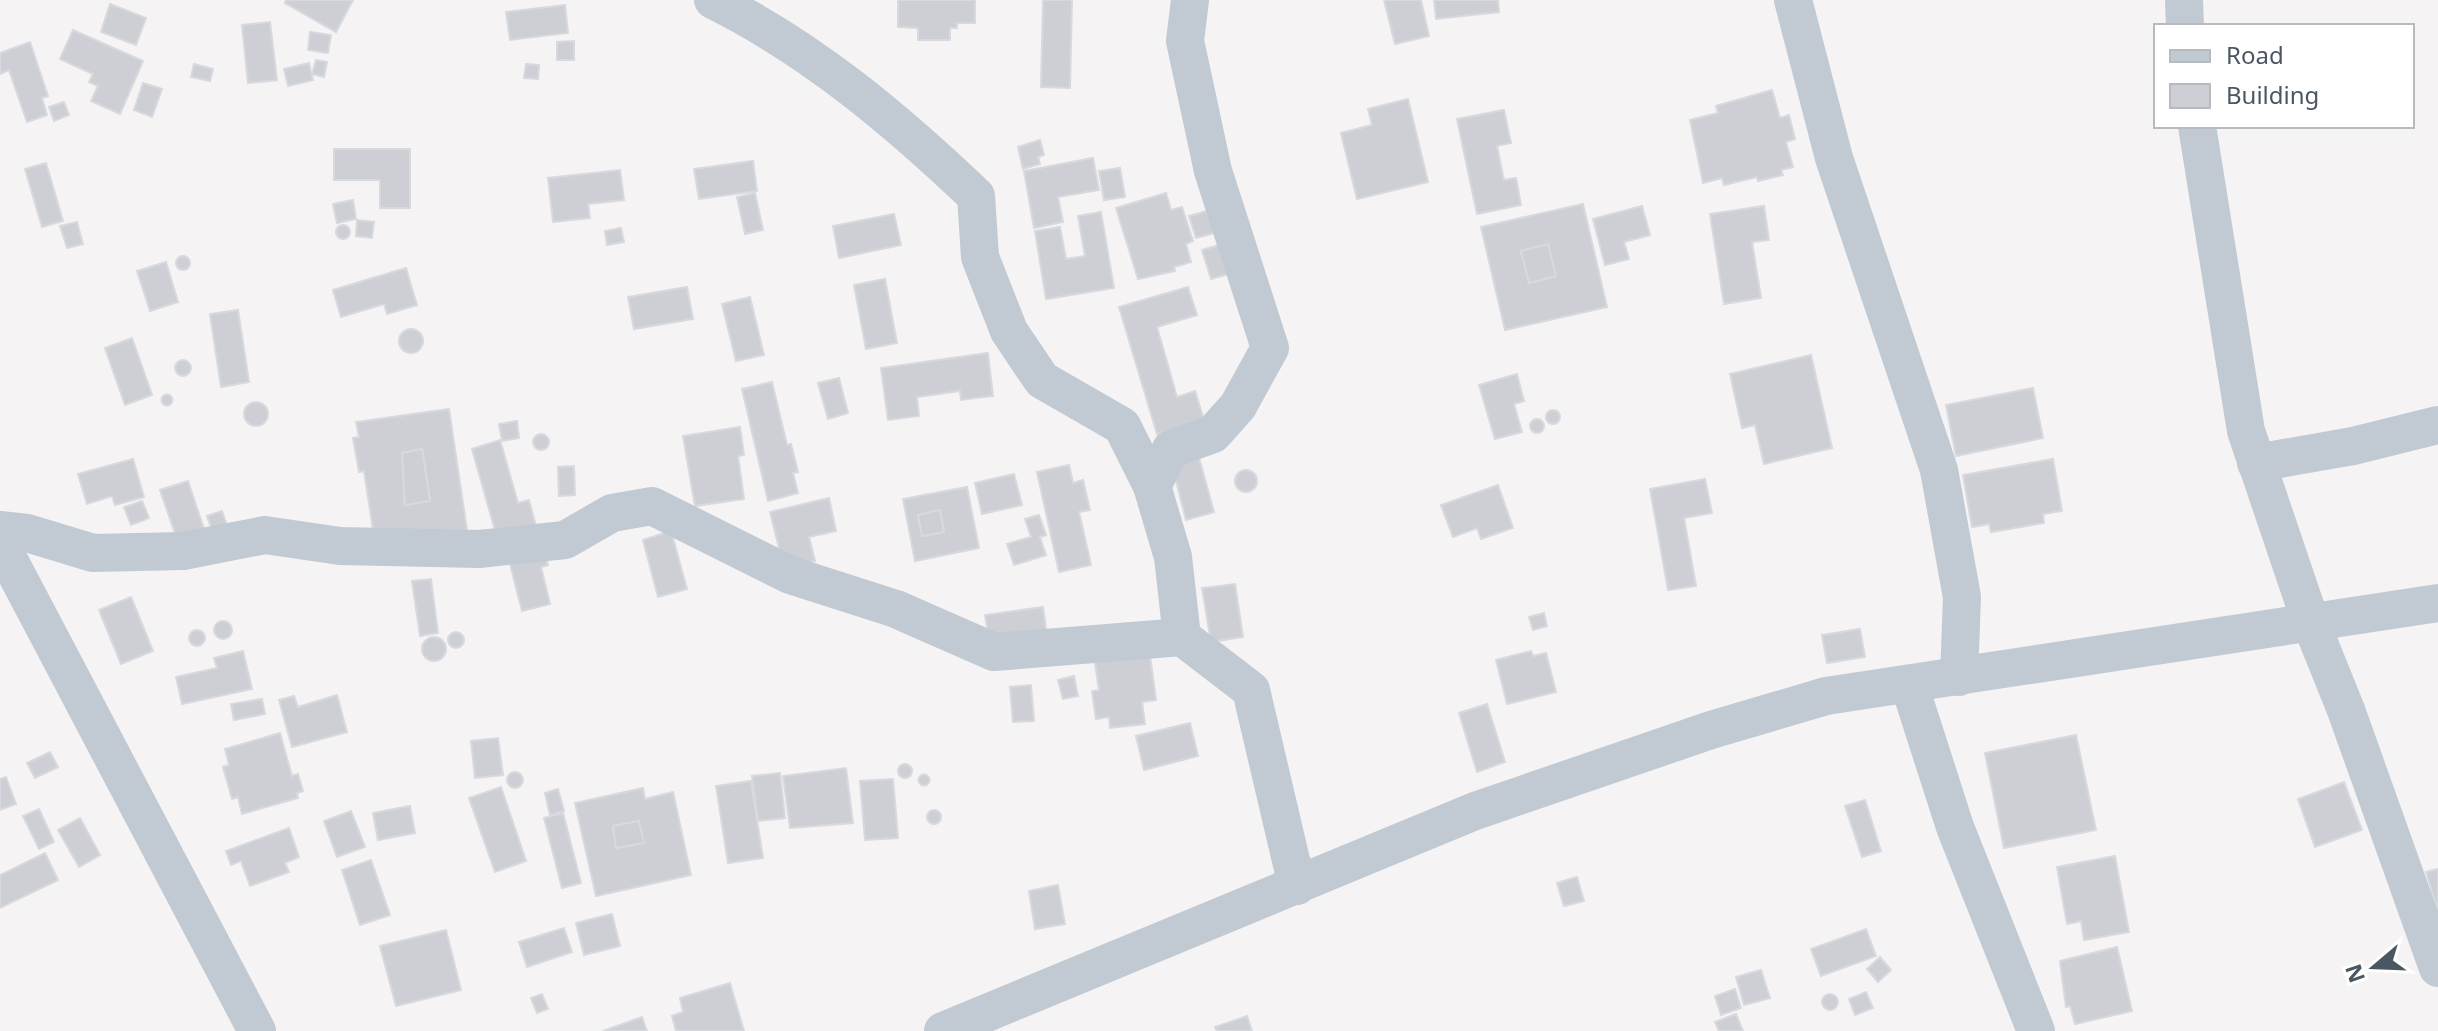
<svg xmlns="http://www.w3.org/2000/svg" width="2438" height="1031" font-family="'Noto Sans',sans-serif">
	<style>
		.building { fill: #cdcfd5; stroke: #d7d9de; stroke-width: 2; fill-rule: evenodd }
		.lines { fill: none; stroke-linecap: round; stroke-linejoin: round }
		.minor { stroke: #c1cad2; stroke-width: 38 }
	</style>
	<rect width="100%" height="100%" fill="#f5f3f3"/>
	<g class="building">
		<path d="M 286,0 L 353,0 L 336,32 L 285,3 Z"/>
		<path d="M 898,0 L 975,0 L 975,23 L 957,23 L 957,28 L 950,28 L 950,40 L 918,40 L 918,28 L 898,27 Z"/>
		<path d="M 1043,0 L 1072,0 L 1070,88 L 1041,87 Z"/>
		<path d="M 1384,0 L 1421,0 L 1429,36 L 1395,44 Z"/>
		<path d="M 1434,0 L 1498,0 L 1499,12 L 1436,19 Z"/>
		<path d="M 110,4 L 146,18 L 136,45 L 101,32 Z"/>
		<path d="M 565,5 L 568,33 L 510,40 L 506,12 Z"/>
		<path d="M 270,22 L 277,80 L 248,83 L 242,25 Z"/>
		<path d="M 73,30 L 143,61 L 120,114 L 91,101 L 98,86 L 89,82 L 93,74 L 60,59 Z"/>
		<path d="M 310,32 L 331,35 L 328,53 L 308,50 Z"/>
		<path d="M 574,41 L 574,60 L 557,60 L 557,42 Z"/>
		<path d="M 30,42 L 48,96 L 42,98 L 47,115 L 27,122 L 9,70 L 0,74 L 0,53 Z"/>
		<path d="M 316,60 L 327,62 L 324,77 L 312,74 Z"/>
		<path d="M 309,63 L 313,80 L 288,86 L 284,69 Z"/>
		<path d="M 194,64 L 213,69 L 210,81 L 191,77 Z"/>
		<path d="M 526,64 L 539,65 L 538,79 L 524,78 Z"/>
		<path d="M 143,83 L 162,89 L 152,117 L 134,110 Z"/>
		<path d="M 1772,90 L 1780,118 L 1789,115 L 1795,139 L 1786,142 L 1793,167 L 1781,170 L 1783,175 L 1758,181 L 1757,177 L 1724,185 L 1722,178 L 1703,183 L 1690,120 L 1718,113 L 1716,106 Z"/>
		<path d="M 1408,99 L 1428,182 L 1357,199 L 1341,133 L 1372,125 L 1368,109 Z"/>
		<path d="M 64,102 L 69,115 L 54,121 L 49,107 Z"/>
		<path d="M 1504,110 L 1511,143 L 1497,146 L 1504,180 L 1516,178 L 1521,205 L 1477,214 L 1457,119 Z"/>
		<path d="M 1040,140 L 1044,155 L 1038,157 L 1040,164 L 1023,169 L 1018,147 Z"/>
		<path d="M 334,149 L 410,149 L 410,208 L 380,208 L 380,180 L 334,180 Z"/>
		<path d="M 1093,158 L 1099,190 L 1058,197 L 1063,222 L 1034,228 L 1024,171 Z"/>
		<path d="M 753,161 L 757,191 L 699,199 L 694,169 Z"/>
		<path d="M 46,163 L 63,221 L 42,227 L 25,169 Z"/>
		<path d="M 1120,168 L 1125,197 L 1104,200 L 1099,171 Z"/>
		<path d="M 620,170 L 624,200 L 588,204 L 590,218 L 553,222 L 548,178 Z"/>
		<path d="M 755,193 L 763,230 L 745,234 L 737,197 Z"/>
		<path d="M 1166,193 L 1171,210 L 1182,207 L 1193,241 L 1186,244 L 1191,262 L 1174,267 L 1175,271 L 1138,279 L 1116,208 Z"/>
		<path d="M 353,200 L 356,219 L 337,223 L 333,204 Z"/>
		<path d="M 1583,204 L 1607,307 L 1505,330 L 1481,227 ZM 1548,244 L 1556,276 L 1529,283 L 1521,251 Z"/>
		<path d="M 1642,206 L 1650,235 L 1624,242 L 1629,259 L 1605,265 L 1593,219 Z"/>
		<path d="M 1764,206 L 1769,240 L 1752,242 L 1761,298 L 1724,304 L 1710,214 Z"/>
		<path d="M 1207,211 L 1214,233 L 1196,238 L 1189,216 Z"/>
		<path d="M 1101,212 L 1114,288 L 1046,299 L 1035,231 L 1060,227 L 1066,259 L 1085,256 L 1078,216 Z"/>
		<path d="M 894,214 L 901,245 L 839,258 L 833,226 Z"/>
		<path d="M 357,220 L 374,222 L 372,238 L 356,236 Z"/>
		<path d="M 77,222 L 83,244 L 67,248 L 60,226 Z"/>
		<circle cx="343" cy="232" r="7"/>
		<path d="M 621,228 L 624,242 L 607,245 L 605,231 Z"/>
		<path d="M 1223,244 L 1232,273 L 1211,279 L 1202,250 Z"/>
		<path d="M 1548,244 L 1556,276 L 1529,283 L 1521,251 Z"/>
		<circle cx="183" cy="263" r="7"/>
		<path d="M 166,262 L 178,302 L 150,311 L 137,271 Z"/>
		<path d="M 406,268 L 417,305 L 387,314 L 384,304 L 341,317 L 333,290 Z"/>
		<path d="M 885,279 L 897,343 L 866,349 L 854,285 Z"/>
		<path d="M 687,287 L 693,319 L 634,329 L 628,297 Z"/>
		<path d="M 1188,287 L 1197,315 L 1157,327 L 1177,397 L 1195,391 L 1204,420 L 1157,434 L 1119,307 Z"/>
		<path d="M 750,297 L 764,355 L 736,361 L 722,304 Z"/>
		<path d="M 238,310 L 249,382 L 221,387 L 210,314 Z"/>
		<circle cx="411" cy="341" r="12"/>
		<path d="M 132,338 L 152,395 L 125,405 L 105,348 Z"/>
		<path d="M 988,353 L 993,396 L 961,400 L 960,391 L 917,397 L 919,416 L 888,420 L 881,368 Z"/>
		<path d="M 1811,355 L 1832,448 L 1764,464 L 1755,425 L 1742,428 L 1730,374 Z"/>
		<circle cx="183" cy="368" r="8"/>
		<path d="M 1517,374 L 1524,401 L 1514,404 L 1522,432 L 1495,439 L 1479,385 Z"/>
		<path d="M 839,378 L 848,413 L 828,419 L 818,383 Z"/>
		<path d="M 772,382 L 787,445 L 791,444 L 798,472 L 793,473 L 798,493 L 768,501 L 742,389 Z"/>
		<path d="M 2033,388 L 2043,438 L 1956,456 L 1946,405 Z"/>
		<circle cx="167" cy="400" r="5.5"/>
		<circle cx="256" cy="414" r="12"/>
		<path d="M 449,409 L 467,530 L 375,543 L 364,471 L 359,472 L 353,438 L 359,437 L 356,422 ZM 422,449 L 430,501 L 405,505 L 402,453 Z"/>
		<circle cx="1553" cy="417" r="7"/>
		<circle cx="1537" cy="426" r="7"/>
		<path d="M 517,421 L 519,438 L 502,441 L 499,424 Z"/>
		<path d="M 740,427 L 744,455 L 738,456 L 744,499 L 695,506 L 683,436 Z"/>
		<circle cx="541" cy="442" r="8"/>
		<path d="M 500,440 L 518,503 L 529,500 L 537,530 L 498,541 L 472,449 Z"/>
		<path d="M 422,449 L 430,501 L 405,505 L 402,453 Z"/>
		<path d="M 1199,458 L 1214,512 L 1186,520 L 1172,465 Z"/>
		<path d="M 133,459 L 144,497 L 115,505 L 112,496 L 87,504 L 78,474 Z"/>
		<path d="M 2053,459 L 2062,511 L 2043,514 L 2044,523 L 1991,532 L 1989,524 L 1972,527 L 1963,475 Z"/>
		<path d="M 1069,465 L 1073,483 L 1083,480 L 1090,510 L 1079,512 L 1091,565 L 1059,572 L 1037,472 Z"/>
		<path d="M 574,466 L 575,495 L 559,496 L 558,467 Z"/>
		<circle cx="1246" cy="481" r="11"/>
		<path d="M 1014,474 L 1022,505 L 982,514 L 975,483 Z"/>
		<path d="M 1705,479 L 1712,513 L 1684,518 L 1696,586 L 1668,590 L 1650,489 Z"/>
		<path d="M 188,481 L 206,535 L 179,545 L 160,490 Z"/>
		<path d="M 1498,485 L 1513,528 L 1481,539 L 1477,528 L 1453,537 L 1441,505 Z"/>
		<path d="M 967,487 L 979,548 L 915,561 L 903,499 ZM 940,510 L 944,532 L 922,536 L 918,515 Z"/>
		<path d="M 829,498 L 836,531 L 809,537 L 815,561 L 784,568 L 770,512 Z"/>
		<path d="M 142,501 L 149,518 L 131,525 L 124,507 Z"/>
		<path d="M 940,510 L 944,532 L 922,536 L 918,515 Z"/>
		<path d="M 222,511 L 227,525 L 212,530 L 207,516 Z"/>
		<path d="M 1039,515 L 1046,535 L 1040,537 L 1046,555 L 1014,565 L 1007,544 L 1031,537 L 1025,519 Z"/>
		<path d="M 671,531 L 687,589 L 658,597 L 643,540 Z"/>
		<path d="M 543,547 L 548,565 L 541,567 L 550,604 L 522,611 L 508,556 Z"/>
		<path d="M 431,579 L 438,633 L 420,636 L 412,581 Z"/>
		<path d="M 1235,584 L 1243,637 L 1211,642 L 1202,588 Z"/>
		<path d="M 131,597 L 153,651 L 121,664 L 99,610 Z"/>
		<path d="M 1043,607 L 1047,636 L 990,644 L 985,615 Z"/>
		<path d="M 1544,613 L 1547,626 L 1533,630 L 1529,617 Z"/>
		<circle cx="223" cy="630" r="9"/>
		<path d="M 1860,629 L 1865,657 L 1827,663 L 1822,635 Z"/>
		<circle cx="197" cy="638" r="8"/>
		<circle cx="456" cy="640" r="8"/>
		<circle cx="434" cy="649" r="12"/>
		<path d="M 243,651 L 252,689 L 182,704 L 176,677 L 217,668 L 214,658 Z"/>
		<path d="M 1531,651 L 1533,656 L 1546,653 L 1556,692 L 1507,704 L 1496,660 Z"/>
		<path d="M 1094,656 L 1150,656 L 1156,700 L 1142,702 L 1145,724 L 1110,728 L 1109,717 L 1096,719 L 1092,691 L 1099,690 Z"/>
		<path d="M 1074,676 L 1078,696 L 1063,699 L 1058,680 Z"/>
		<path d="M 1031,685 L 1034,721 L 1013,722 L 1010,687 Z"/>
		<path d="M 337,695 L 347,732 L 292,747 L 279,700 L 294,696 L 298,707 Z"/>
		<path d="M 262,699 L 265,714 L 234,720 L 231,704 Z"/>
		<path d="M 1487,704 L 1505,762 L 1477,772 L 1459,713 Z"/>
		<path d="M 1190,723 L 1198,756 L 1144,770 L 1136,736 Z"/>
		<path d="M 280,733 L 292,776 L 298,774 L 303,791 L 297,793 L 298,798 L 242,814 L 238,797 L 232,799 L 223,767 L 229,765 L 225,749 Z"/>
		<path d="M 2076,735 L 2096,830 L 2004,848 L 1985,753 Z"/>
		<path d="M 498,738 L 503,775 L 475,778 L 471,741 Z"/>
		<path d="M 50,752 L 58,767 L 35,778 L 27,763 Z"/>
		<circle cx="905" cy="771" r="7"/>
		<path d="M 846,768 L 853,823 L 790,828 L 783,776 Z"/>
		<circle cx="515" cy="780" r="8"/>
		<path d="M 780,773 L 785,818 L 758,821 L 752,776 Z"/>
		<circle cx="924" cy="780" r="5.5"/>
		<path d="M 6,777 L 16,804 L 0,810 L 0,779 Z"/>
		<path d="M 893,779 L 898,838 L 865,840 L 860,781 Z"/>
		<path d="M 751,781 L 763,858 L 728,863 L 716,786 Z"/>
		<path d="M 2344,782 L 2362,830 L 2315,847 L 2298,799 Z"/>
		<path d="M 501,787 L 526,861 L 495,872 L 469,798 Z"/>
		<path d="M 643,788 L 645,799 L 673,792 L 691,875 L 596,896 L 575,803 ZM 639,821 L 644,843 L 616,848 L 613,826 Z"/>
		<path d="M 558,789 L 564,811 L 550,815 L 545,793 Z"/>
		<path d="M 1865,800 L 1881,851 L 1862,857 L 1845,806 Z"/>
		<path d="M 410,806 L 415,833 L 378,840 L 373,813 Z"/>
		<path d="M 39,809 L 54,842 L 39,849 L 23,816 Z"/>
		<circle cx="934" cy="817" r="7"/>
		<path d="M 351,811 L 365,847 L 337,857 L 324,821 Z"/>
		<path d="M 563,813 L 581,883 L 562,888 L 544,818 Z"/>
		<path d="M 80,818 L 100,855 L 79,867 L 58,830 Z"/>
		<path d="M 639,821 L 644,843 L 616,848 L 613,826 Z"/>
		<path d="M 289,828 L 299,857 L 285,863 L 289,872 L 250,886 L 241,861 L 231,865 L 226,851 Z"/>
		<path d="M 45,853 L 58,880 L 0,908 L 0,875 Z"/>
		<path d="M 2115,856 L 2129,932 L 2084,940 L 2081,921 L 2067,924 L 2057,867 Z"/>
		<path d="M 371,860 L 390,915 L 360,925 L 342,870 Z"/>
		<path d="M 2438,869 L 2438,911 L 2426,872 Z"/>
		<path d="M 1577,877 L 1584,901 L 1564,906 L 1557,883 Z"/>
		<path d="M 1058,885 L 1065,924 L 1035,929 L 1029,891 Z"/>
		<path d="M 612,914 L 620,946 L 584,955 L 576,923 Z"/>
		<path d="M 564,928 L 572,952 L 527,967 L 519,942 Z"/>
		<path d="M 1866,929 L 1876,956 L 1821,976 L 1811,949 Z"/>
		<path d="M 446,930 L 461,990 L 396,1006 L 380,946 Z"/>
		<path d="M 2117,947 L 2132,1011 L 2075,1024 L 2070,1006 L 2066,1007 L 2060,961 Z"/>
		<path d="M 1880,957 L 1891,970 L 1878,982 L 1867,969 Z"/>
		<path d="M 1761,970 L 1770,998 L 1744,1005 L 1736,977 Z"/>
		<path d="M 730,983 L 744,1031 L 676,1031 L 672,1016 L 683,1012 L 680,998 Z"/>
		<path d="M 1735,989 L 1741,1008 L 1721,1015 L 1715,996 Z"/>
		<path d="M 1866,992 L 1873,1008 L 1855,1015 L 1849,999 Z"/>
		<path d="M 542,994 L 548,1009 L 537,1013 L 531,998 Z"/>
		<circle cx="1830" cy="1002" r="8"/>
		<path d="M 1736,1014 L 1743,1031 L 1719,1031 L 1715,1022 Z"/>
		<path d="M 1247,1016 L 1252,1031 L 1217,1031 L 1215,1027 Z"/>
		<path d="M 642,1017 L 647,1031 L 603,1031 Z"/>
	</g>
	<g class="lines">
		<g class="minor">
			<path d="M 713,0 C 812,49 896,120 976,196 L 980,257 L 1009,331 L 1042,380 L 1122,426 L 1152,486 L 1173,557 L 1182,637 L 1251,690 L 1297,886"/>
			<path d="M 1793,0 L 1834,158 L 1939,470 L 1962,597 L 1959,677"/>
			<path d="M 2184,0 L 2185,26"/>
			<path d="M 2197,126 L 2246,431 L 2311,623 L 2346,710 L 2438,968"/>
			<path d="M 2256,463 L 2353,446 L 2438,425"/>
			<path d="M 1152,486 L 1171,449 L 1213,434 L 1238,406 L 1270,348 L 1213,171 L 1185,41 L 1190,0"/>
			<path d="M 0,530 L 27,533 L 93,553 L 183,551 L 265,535 L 340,546 L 479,549 L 565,540 L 612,513 L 652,506 L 790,575 L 896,609 L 994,652 L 1182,637"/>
			<path d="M 0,543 L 257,1031"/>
			<path d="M 1909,684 L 1955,827 L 2036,1031"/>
			<path d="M 943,1031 L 1475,811 L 1711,730 L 1826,696 L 2438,603"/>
		</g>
	</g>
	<rect x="2154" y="24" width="260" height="104" fill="#ffffff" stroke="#b7bbc0" stroke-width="2"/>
	<rect x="2170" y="50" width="40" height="12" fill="#c1cad2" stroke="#b7bbc0" stroke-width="2"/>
	<text x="2226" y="64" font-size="24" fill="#4a5661">Road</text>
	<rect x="2170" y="84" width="40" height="24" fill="#cdcfd5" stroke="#b7bbc0" stroke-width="2"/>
	<text x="2226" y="104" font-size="24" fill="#4a5661">Building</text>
	<g transform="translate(2374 967) rotate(251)" stroke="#ffffff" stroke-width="6" paint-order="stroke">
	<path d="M0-6L14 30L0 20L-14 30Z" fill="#4a5661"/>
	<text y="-12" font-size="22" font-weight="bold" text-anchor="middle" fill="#4a5661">N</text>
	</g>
</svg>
